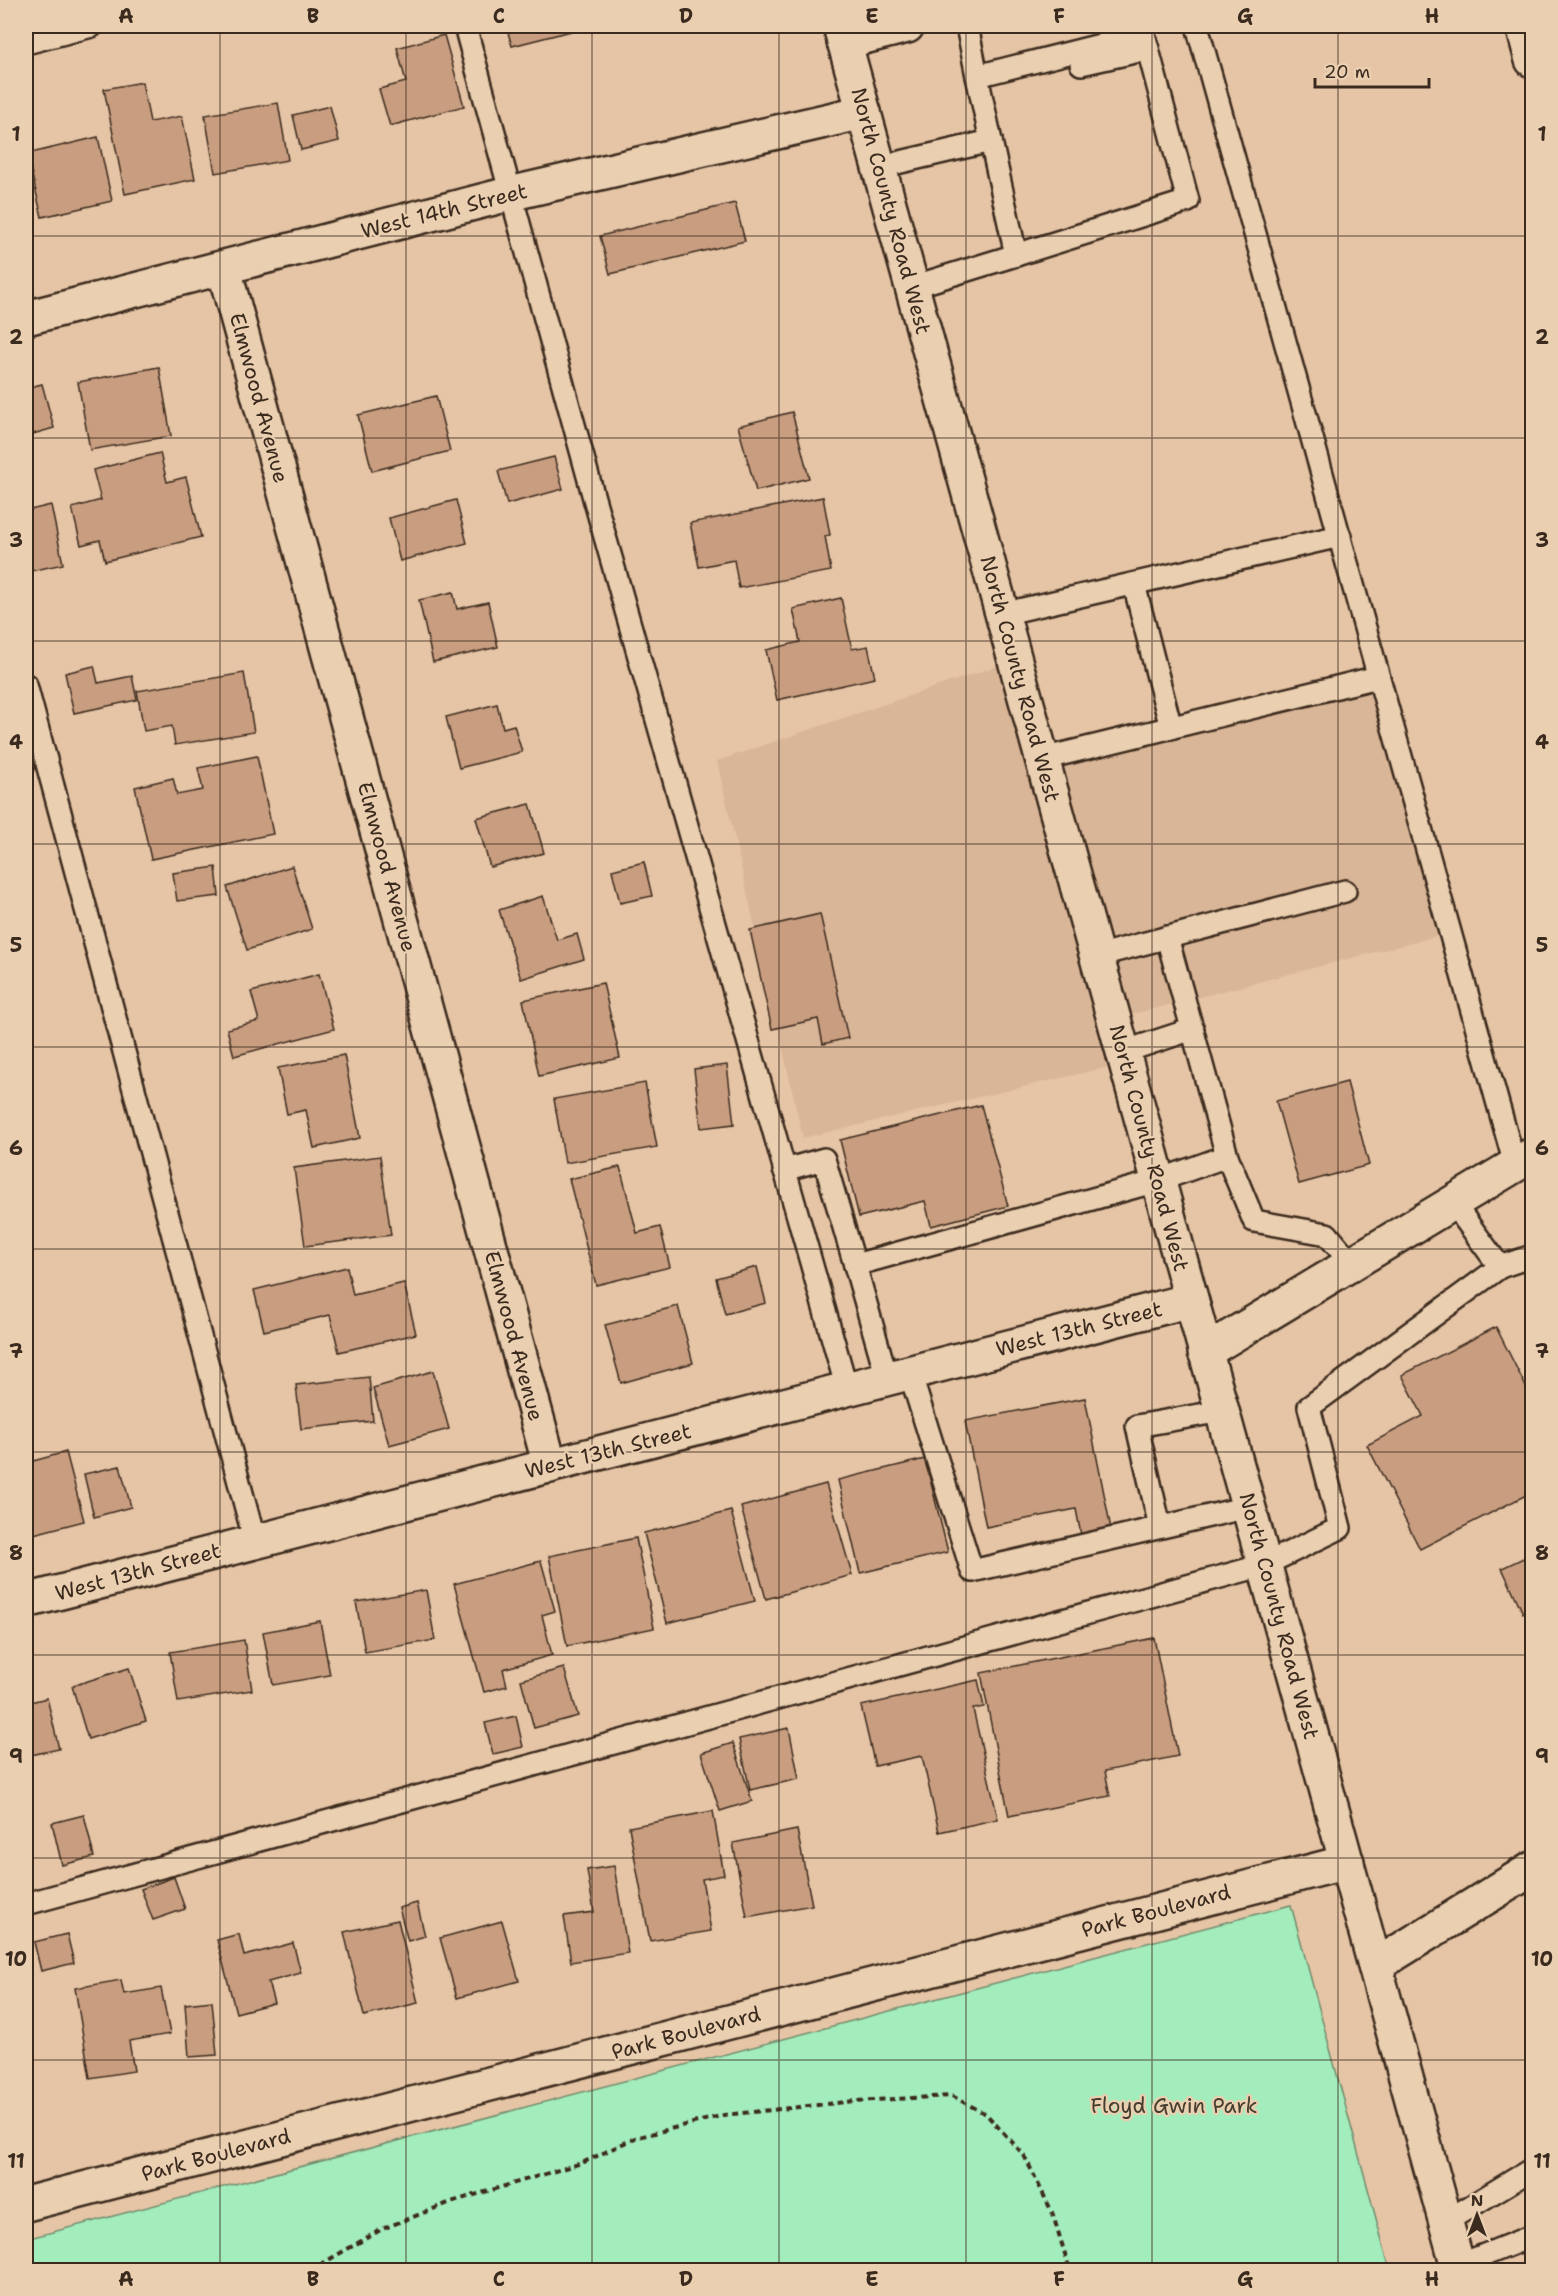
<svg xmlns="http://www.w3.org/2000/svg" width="1558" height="2296" viewBox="0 0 1558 2296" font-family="'Shantell Sans',sans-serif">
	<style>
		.built { fill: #dab698 }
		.green { fill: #a3ecbb; stroke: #6f8b6c; stroke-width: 1.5 }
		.building { fill: #c99e80; stroke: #3b2a1e; stroke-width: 1.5 }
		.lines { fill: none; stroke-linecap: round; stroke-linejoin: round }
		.lane-casing { stroke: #3b2a1e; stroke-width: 26 }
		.street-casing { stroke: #3b2a1e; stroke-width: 38 }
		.secondary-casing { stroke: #3b2a1e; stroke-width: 38 }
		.path { stroke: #3b2a1e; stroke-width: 4; stroke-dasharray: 6 4.5; stroke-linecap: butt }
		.lane { stroke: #eacfb1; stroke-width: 21 }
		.street { stroke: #eacfb1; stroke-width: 33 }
		.secondary { stroke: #eacfb1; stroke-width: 33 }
		.grid { fill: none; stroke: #3b2a1e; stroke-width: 1.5; stroke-opacity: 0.55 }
		.labels { text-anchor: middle; stroke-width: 4.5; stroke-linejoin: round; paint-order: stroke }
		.street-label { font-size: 21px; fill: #3b2a1e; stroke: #eacfb1 }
		.park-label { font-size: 21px; fill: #453d2e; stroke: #eacfb1 }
		.neatline { fill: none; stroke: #3b2a1e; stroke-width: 2 }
		.grid-label { font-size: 20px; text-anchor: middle; font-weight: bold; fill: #3b2a1e }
	</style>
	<rect width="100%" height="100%" fill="#e6c5a6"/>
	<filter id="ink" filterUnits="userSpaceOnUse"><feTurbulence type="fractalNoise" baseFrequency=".0167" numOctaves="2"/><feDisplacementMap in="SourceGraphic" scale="12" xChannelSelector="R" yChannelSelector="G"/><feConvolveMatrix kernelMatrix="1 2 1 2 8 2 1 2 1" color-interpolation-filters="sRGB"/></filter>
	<g filter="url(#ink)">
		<path class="built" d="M1015,660L1045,770L1375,681L1446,934L1114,1019L1126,1063L803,1138L717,761Z"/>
		<path class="green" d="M1291,1905L1390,2270H26V2239Z"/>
		<g class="building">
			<path d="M506,26H591L512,46Z"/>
			<path d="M444,35L464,106L390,126L379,89L406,82L397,48Z"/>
			<path d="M142,82L150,122L182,116L195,179L125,194L104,89Z"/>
			<path d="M278,103L288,160L215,173L205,115Z"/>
			<path d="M330,106L339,141L301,150L293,115Z"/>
			<path d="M98,137L112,201L42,217L27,154Z"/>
			<path d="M735,203L745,241L610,274L600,236Z"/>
			<path d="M159,367L171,436L90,450L78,382Z"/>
			<path d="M42,384L54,428L26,436V388Z"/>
			<path d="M436,396L450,451L372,471L358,415Z"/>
			<path d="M792,412L809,478L756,491L738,426Z"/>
			<path d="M160,453L167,482L186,477L201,537L105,561L100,540L81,545L72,508L101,500L93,470Z"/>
			<path d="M554,457L563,489L507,504L498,471Z"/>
			<path d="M823,497L830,535L825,536L831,571L739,588L734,560L699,567L690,523Z"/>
			<path d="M456,500L467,543L400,561L389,518Z"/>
			<path d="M51,505L63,564L26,572V511Z"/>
			<path d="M453,592L457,609L488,602L498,647L433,662L419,600Z"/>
			<path d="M841,598L852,649L868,646L875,678L777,700L766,650L800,642L793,609Z"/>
			<path d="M94,666L98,683L132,676L137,700L74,713L65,673Z"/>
			<path d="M244,673L254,732L175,745L172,726L144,731L137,691Z"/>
			<path d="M497,704L503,728L514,725L522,752L459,768L446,717Z"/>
			<path d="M257,756L273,834L151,859L135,787L173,778L177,795L203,790L198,768Z"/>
			<path d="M530,804L544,853L490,867L476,818Z"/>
			<path d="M644,862L652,896L620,903L612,870Z"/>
			<path d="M292,866L312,929L247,950L227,887Z"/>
			<path d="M216,867L219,896L177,901L173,873Z"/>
			<path d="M543,896L557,940L577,934L584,959L521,979L499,910Z"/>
			<path d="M820,914L848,1038L823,1044L818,1019L772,1029L750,930Z"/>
			<path d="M319,974L334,1029L234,1056L227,1029L259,1021L251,992Z"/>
			<path d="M603,983L620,1058L539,1076L523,1000Z"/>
			<path d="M344,1055L360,1138L314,1148L306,1110L287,1114L278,1068Z"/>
			<path d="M727,1065L734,1124L701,1128L694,1069Z"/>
			<path d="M1347,1082L1369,1165L1299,1184L1276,1101Z"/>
			<path d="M645,1083L657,1147L565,1163L554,1099Z"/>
			<path d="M981,1105L1008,1206L931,1226L925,1201L859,1217L840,1140Z"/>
			<path d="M380,1156L391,1235L305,1246L294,1168Z"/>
			<path d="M620,1167L637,1233L660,1227L670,1267L596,1285L569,1179Z"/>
			<path d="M347,1267L353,1295L404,1283L416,1334L339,1352L330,1315L264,1331L254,1290Z"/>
			<path d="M757,1267L766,1303L725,1314L716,1278Z"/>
			<path d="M678,1306L693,1363L621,1383L605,1325Z"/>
			<path d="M1496,1327L1532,1399V1443L1530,1444L1532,1449V1492L1420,1549L1367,1445L1423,1416L1402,1375Z"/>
			<path d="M433,1371L449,1429L389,1445L373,1388Z"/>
			<path d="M369,1377L373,1421L301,1429L296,1385Z"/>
			<path d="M26,1393L32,1439L26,1440Z"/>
			<path d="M1085,1398L1111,1529L1081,1535L1076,1509L986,1527L965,1421Z"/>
			<path d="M66,1452L84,1521L26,1536V1463Z"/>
			<path d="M925,1459L948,1552L860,1573L838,1480Z"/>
			<path d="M120,1466L131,1507L94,1517L84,1474Z"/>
			<path d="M826,1484L852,1575L766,1599L741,1507Z"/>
			<path d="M731,1511L755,1601L667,1623L644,1533Z"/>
			<path d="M636,1538L654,1628L567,1646L549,1556Z"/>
			<path d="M1532,1554V1609L1523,1613L1502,1568Z"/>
			<path d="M541,1561L555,1611L542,1615L552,1655L503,1669L507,1686L484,1692L454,1584Z"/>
			<path d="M426,1590L435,1640L365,1652L356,1602Z"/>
			<path d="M320,1621L330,1675L273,1685L263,1632Z"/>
			<path d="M1154,1638L1178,1756L1105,1771L1110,1796L1009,1816L981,1673Z"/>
			<path d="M244,1640L252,1690L178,1702L170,1652Z"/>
			<path d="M129,1668L146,1721L88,1739L72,1686Z"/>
			<path d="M564,1668L578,1716L534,1728L521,1680Z"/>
			<path d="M978,1680L984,1707L973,1709L998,1819L939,1832L922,1756L875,1766L861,1706Z"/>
			<path d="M47,1698L59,1749L26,1756V1703Z"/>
			<path d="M516,1716L523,1747L493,1754L485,1723Z"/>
			<path d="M789,1728L799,1779L750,1790L739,1739Z"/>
			<path d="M733,1743L752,1801L720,1811L701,1753Z"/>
			<path d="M713,1811L724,1875L702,1879L711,1931L650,1941L629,1827Z"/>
			<path d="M84,1815L94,1857L62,1865L52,1823Z"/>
			<path d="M797,1830L812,1905L747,1917L733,1843Z"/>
			<path d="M614,1866L628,1953L571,1962L564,1916L594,1912L587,1870Z"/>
			<path d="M174,1877L185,1909L153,1920L141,1889Z"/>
			<path d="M417,1903L425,1936L408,1941L399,1908Z"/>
			<path d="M398,1920L418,2003L364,2016L344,1932Z"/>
			<path d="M502,1921L519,1981L457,1998L440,1938Z"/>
			<path d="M67,1934L74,1963L41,1971L34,1942Z"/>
			<path d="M239,1934L244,1956L293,1943L301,1973L268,1982L274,2003L236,2013L217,1940Z"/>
			<path d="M121,1980L124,1994L161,1988L170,2034L129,2041L134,2071L90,2078L75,1988Z"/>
			<path d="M212,2001L217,2055L189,2057L185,2004Z"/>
		</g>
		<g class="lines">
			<defs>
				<g id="lane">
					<path d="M465,26L594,498L847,1389"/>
					<path d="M967,26L977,76L1144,34L1142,26"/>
					<path d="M1197,26L1515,1165"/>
					<path d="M26,43L92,26"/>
					<path d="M1081,64L1148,49"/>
					<path d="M977,76L991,141"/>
					<path d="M879,167L991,141L1016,255L912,287"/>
					<path d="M1016,255L1188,201L1144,34"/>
					<path d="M1134,584L1171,728"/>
					<path d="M1002,614L1340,536"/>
					<path d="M26,685L255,1542"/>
					<path d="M1042,759L1378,677"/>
					<path d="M1167,937L1227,1156L1254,1221L1327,1234L1352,1264"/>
					<path d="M1096,956L1345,891"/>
					<path d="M1123,1052L1193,1029"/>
					<path d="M784,1170L824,1159L855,1265"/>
					<path d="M1500,1267L1532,1256"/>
					<path d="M910,1373L972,1571L1248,1507"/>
					<path d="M887,1378L855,1265L1157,1181L1227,1156"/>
					<path d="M1160,1527L1137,1426L1222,1411"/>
					<path d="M26,1904L1264,1565L1340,1528L1309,1407L1500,1267L1453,1203"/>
					<path d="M1445,2222L1532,2169"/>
					<path d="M1457,2266L1532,2236"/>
				</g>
				<g id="street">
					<path d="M1523,26L1532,60"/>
					<path d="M224,269L550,1466"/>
					<path d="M26,318L509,194L864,112"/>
					<path d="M1205,1352L1532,1155"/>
					<path d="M26,1601L1191,1300"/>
					<path d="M1375,1966L1532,1869"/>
					<path d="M26,2204L1347,1862"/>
				</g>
				<g id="secondary">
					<path d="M840,26L1459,2270"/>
					<path d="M844,42L907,26"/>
				</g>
			</defs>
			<use href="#lane" class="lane-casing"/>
			<use href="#street" class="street-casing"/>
			<use href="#secondary" class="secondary-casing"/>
			<path class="path" d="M311,2270L382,2229L451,2202L582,2163L635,2138L724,2115L855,2101L952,2096L986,2114L1024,2155L1052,2212L1070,2270"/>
			<use href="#lane" class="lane"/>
			<use href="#street" class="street"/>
			<use href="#secondary" class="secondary"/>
		</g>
	</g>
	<path class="grid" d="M220,26V2270M406,26V2270M592,26V2270M779,26V2270M966,26V2270M1152,26V2270M1338,26V2270M26,236H1532M26,438H1532M26,641H1532M26,844H1532M26,1047H1532M26,1249H1532M26,1452H1532M26,1655H1532M26,1858H1532M26,2060H1532"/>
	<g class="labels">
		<g class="street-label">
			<text transform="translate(444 211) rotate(-14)" y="7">West 14th Street</text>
			<text transform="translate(891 211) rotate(75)" y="7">North County Road West</text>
			<text transform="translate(259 398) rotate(75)" y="7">Elmwood Avenue</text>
			<text transform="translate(1020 679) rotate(75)" y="7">North County Road West</text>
			<text transform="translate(387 867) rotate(75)" y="7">Elmwood Avenue</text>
			<text transform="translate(1149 1148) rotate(75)" y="7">North County Road West</text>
			<text transform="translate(1079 1329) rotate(-14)" y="7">West 13th Street</text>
			<text transform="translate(514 1336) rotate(75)" y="7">Elmwood Avenue</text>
			<text transform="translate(608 1451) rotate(-14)" y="7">West 13th Street</text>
			<text transform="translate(138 1572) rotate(-15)" y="7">West 13th Street</text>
			<text transform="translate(1279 1616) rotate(75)" y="7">North County Road West</text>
			<text transform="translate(1156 1911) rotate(-15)" y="7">Park Boulevard</text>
			<text transform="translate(686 2033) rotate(-15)" y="7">Park Boulevard</text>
			<text transform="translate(216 2155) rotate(-15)" y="7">Park Boulevard</text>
		</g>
		<g class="park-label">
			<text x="1174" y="2113">Floyd Gwin Park</text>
		</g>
	</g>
	<rect width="1558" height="2296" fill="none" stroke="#eacfb1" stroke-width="66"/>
	<g transform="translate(1477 2215)" stroke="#eacfb1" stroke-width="4.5" paint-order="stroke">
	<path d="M0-4.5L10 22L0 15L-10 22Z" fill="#3b2a1e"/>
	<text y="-9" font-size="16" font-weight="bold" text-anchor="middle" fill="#3b2a1e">N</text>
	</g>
	<path d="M1315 78v9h114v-9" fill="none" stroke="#3b2a1e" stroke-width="3"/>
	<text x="1324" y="78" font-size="18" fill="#3b2a1e" stroke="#eacfb1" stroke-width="4.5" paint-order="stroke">20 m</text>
	<rect x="33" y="33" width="1492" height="2230" class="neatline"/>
	<g class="grid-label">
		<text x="126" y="23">A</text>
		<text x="313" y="23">B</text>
		<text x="499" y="23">C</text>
		<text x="686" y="23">D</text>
		<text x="872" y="23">E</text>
		<text x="1059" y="23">F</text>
		<text x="1245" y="23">G</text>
		<text x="1432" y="23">H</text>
		<text x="16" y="141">1</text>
		<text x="1542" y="141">1</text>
		<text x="16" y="344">2</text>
		<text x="1542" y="344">2</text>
		<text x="16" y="547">3</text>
		<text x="1542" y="547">3</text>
		<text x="16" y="749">4</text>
		<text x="1542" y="749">4</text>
		<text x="16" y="952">5</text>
		<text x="1542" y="952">5</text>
		<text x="16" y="1155">6</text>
		<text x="1542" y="1155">6</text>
		<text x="16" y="1358">7</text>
		<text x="1542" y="1358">7</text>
		<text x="16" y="1560">8</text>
		<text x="1542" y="1560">8</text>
		<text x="16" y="1763">9</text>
		<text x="1542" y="1763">9</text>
		<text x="16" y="1966">10</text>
		<text x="1542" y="1966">10</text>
		<text x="16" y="2168">11</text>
		<text x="1542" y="2168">11</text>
		<text x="126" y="2286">A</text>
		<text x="313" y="2286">B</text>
		<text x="499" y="2286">C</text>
		<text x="686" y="2286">D</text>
		<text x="872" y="2286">E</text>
		<text x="1059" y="2286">F</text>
		<text x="1245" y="2286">G</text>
		<text x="1432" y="2286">H</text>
	</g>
</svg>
